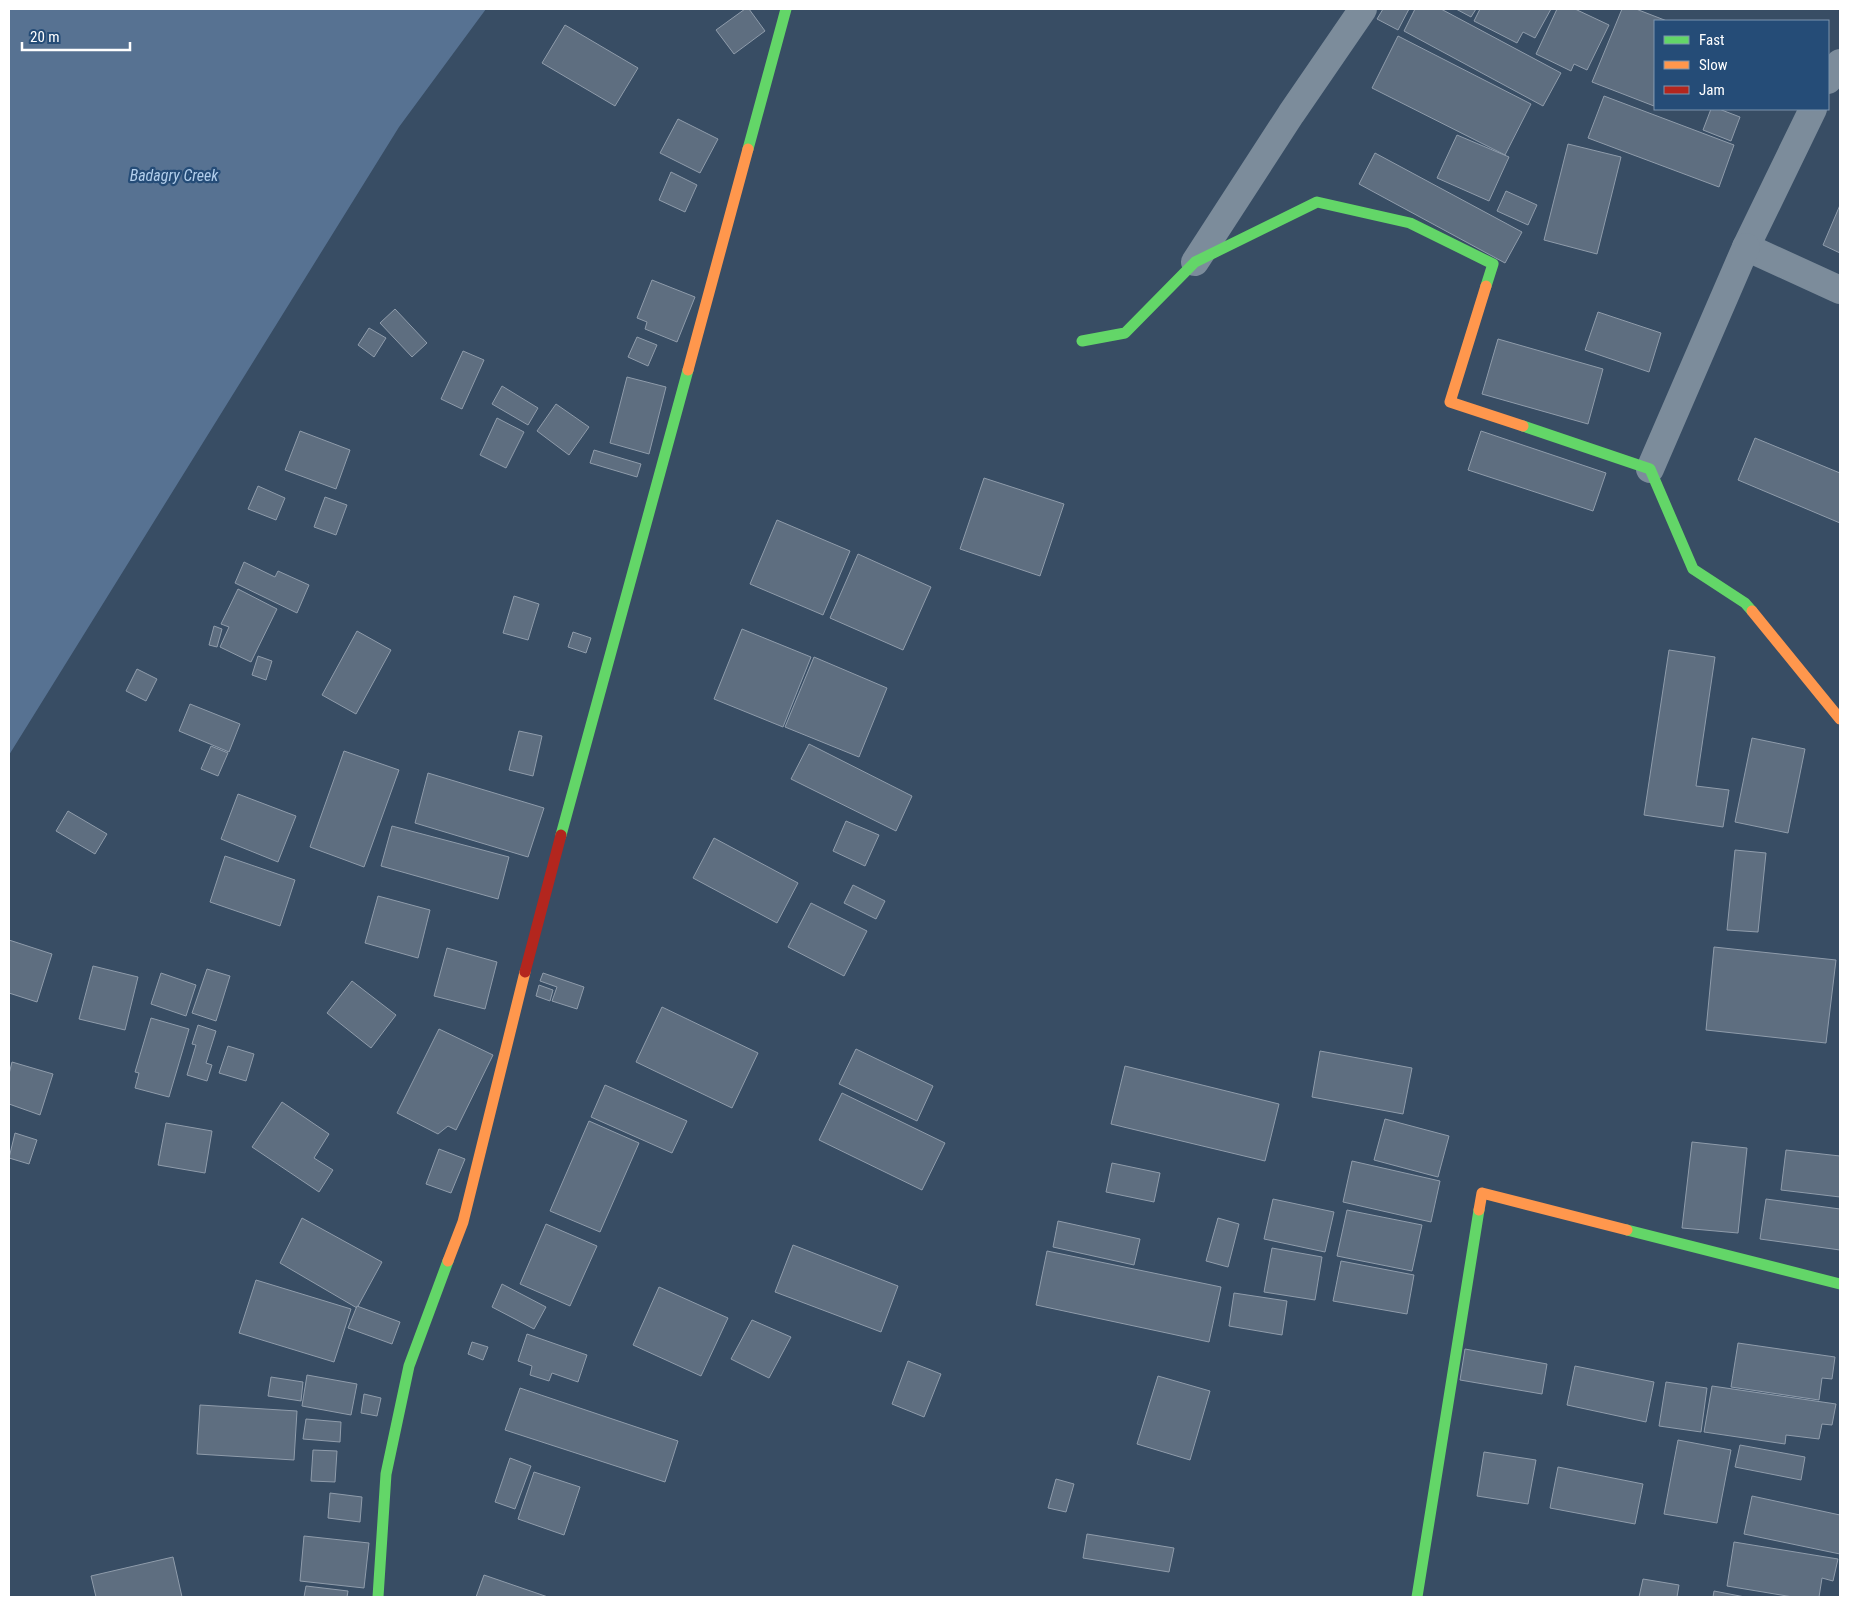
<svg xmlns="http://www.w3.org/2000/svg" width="1849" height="1606" viewBox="0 0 1849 1606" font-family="'Roboto Condensed',sans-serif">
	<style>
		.water { fill: #577292 }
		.building { fill: #5e6e80; stroke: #8f9cab }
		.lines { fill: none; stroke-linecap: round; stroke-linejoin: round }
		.street { stroke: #7c8c9b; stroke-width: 28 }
		.fast { stroke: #63d668; stroke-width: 11 }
		.slow { stroke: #ff974d; stroke-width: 11 }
		.jam { stroke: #b3261e; stroke-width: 11 }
		.labels { text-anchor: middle; stroke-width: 4.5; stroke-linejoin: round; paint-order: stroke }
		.water-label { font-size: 16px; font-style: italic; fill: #b2ceeb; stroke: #254c77 }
	</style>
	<rect width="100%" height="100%" fill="#384d64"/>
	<path class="water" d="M9,9H486L399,127L9,755Z"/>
	<g class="building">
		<path d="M745,9H749L765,31L734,54L716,30Z"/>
		<path d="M1383,9H1409L1398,30L1377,19Z"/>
		<path d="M1415,9H1441L1561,73L1543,106L1404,31Z"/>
		<path d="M1456,9H1476L1471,17Z"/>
		<path d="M1480,9H1551L1535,38L1523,32L1517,43L1474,21Z"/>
		<path d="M1557,9H1575L1609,25L1587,70L1574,64L1571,71L1536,54Z"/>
		<path d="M1622,9H1636L1667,21H1655L1654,106L1592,82Z"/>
		<path d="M565,25L638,68L615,106L542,63Z"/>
		<path d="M1398,36L1531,104L1505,155L1372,88Z"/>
		<path d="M1604,96L1734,145L1719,187L1588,138Z"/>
		<path d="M1711,109H1719L1740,117L1731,141L1703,130Z"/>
		<path d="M678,119L718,139L700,173L660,153Z"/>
		<path d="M1457,135L1509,157L1489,201L1437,178Z"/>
		<path d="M1568,144L1621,157L1597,254L1544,240Z"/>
		<path d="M1375,153L1522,232L1505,263L1359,184Z"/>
		<path d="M671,172L697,185L685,212L659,200Z"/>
		<path d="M1506,191L1537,205L1528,225L1497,211Z"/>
		<path d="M1840,205V253L1823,245Z"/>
		<path d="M652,280L695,297L677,342L645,329L647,322L637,318Z"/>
		<path d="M395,309L427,343L412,357L380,323Z"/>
		<path d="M1598,312L1661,333L1649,372L1585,350Z"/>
		<path d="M369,328L386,338L374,357L358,345Z"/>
		<path d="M637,337L657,345L648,366L628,357Z"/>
		<path d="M1498,339L1603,369L1588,424L1482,394Z"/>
		<path d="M463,351L484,360L462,409L441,399Z"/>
		<path d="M627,377L666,387L649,454L610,443Z"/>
		<path d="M502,386L538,408L528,425L492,404Z"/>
		<path d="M556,404L589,427L569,455L537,431Z"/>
		<path d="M497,418L524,432L506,468L480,455Z"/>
		<path d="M300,431L350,450L336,489L285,470Z"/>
		<path d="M1481,431L1606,473L1593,511L1468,470Z"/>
		<path d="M1755,438L1840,473V523L1738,480Z"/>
		<path d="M594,450L641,464L637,477L590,463Z"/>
		<path d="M984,478L1064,504L1040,576L960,549Z"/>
		<path d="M258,486L285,498L276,520L248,509Z"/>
		<path d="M325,497L347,505L336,535L314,527Z"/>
		<path d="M777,520L850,551L823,615L750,584Z"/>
		<path d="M858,554L931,587L903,650L830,618Z"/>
		<path d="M244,562L275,577L278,571L309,585L297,613L235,583Z"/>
		<path d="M238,589L277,609L251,662L220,647L229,627L221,624Z"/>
		<path d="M514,596L539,604L528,640L503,633Z"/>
		<path d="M214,626L222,629L217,647L209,645Z"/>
		<path d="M742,629L811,657L783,727L714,699Z"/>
		<path d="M357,631L391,650L356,714L322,695Z"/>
		<path d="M573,632L591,638L586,653L568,647Z"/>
		<path d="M1669,650L1715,657L1696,786L1729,790L1723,827L1644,815Z"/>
		<path d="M258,656L272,661L266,680L252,675Z"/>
		<path d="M814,657L887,688L859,757L785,727Z"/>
		<path d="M137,669L157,679L146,701L126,691Z"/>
		<path d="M190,704L240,724L229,752L179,731Z"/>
		<path d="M519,731L542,736L533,776L509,770Z"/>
		<path d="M1752,738L1805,749L1788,833L1735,822Z"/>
		<path d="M809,744L912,796L896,831L791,779Z"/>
		<path d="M211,746L228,753L218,776L201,769Z"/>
		<path d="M344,751L399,770L364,867L310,847Z"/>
		<path d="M428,773L544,808L528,857L415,823Z"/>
		<path d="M238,794L296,816L278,862L221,839Z"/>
		<path d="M68,811L107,834L95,854L56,831Z"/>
		<path d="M846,821L879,835L865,866L833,851Z"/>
		<path d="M392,826L509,857L498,899L381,866Z"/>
		<path d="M714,838L798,883L777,923L693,878Z"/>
		<path d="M1735,850L1766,853L1758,932L1727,930Z"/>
		<path d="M225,856L295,880L280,926L210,902Z"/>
		<path d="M853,885L885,901L876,919L844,903Z"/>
		<path d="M378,896L430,910L418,958L365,943Z"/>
		<path d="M811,903L867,931L844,976L788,947Z"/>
		<path d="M9,940L52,954L37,1002L9,993Z"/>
		<path d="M1714,947L1836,960L1826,1043L1706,1030Z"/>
		<path d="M447,948L497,962L485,1009L434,996Z"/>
		<path d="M93,966L138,977L125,1030L79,1019Z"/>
		<path d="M207,969L230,976L216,1021L192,1013Z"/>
		<path d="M161,973L196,985L186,1016L151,1004Z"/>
		<path d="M543,973L584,987L577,1009L552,1001L557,987L540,981Z"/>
		<path d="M352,981L396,1015L371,1048L327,1013Z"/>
		<path d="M539,985L553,990L550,1001L536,996Z"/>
		<path d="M662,1007L758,1053L732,1108L636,1062Z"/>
		<path d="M151,1018L189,1029L169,1097L135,1088L139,1073L135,1072Z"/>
		<path d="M198,1025L216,1031L206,1063L212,1065L207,1081L187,1075L196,1045L192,1044Z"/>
		<path d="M439,1029L493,1055L456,1130L448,1126L438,1134L397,1113Z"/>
		<path d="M228,1046L254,1054L246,1081L219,1073Z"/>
		<path d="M856,1049L933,1086L917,1121L839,1084Z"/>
		<path d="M1320,1051L1412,1068L1403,1114L1312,1097Z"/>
		<path d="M12,1062L53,1074L40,1115L9,1104V1074Z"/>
		<path d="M1125,1066L1279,1104L1265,1161L1111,1124Z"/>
		<path d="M605,1085L687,1121L672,1153L591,1117Z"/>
		<path d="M842,1093L945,1143L922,1190L819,1140Z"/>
		<path d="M282,1102L329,1134L314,1158L333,1170L319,1192L252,1147Z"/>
		<path d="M1385,1119L1449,1136L1438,1177L1374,1160Z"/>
		<path d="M589,1121L639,1143L600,1232L550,1211Z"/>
		<path d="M166,1123L212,1131L205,1173L158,1165Z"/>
		<path d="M15,1133L37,1140L29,1164L9,1158Z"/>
		<path d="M1692,1142L1747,1148L1738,1233L1682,1228Z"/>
		<path d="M439,1149L465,1159L451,1193L426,1184Z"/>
		<path d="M1786,1150L1840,1156V1197L1781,1190Z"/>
		<path d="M1352,1161L1440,1181L1431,1222L1343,1202Z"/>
		<path d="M1112,1163L1160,1173L1154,1202L1106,1192Z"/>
		<path d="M1273,1199L1334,1212L1325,1252L1264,1239Z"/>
		<path d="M1766,1199L1840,1209V1250L1760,1239Z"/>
		<path d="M1347,1210L1422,1225L1412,1271L1337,1256Z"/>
		<path d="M302,1218L382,1262L357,1308L280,1263Z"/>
		<path d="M1218,1218L1239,1224L1228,1267L1206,1261Z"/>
		<path d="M1058,1221L1140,1239L1134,1265L1053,1247Z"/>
		<path d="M546,1224L597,1246L570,1306L520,1284Z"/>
		<path d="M793,1245L898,1286L881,1332L775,1292Z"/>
		<path d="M1272,1248L1322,1257L1315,1300L1264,1292Z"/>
		<path d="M1047,1251L1221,1287L1209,1342L1036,1305Z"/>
		<path d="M1341,1261L1414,1275L1407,1314L1333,1301Z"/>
		<path d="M256,1280L351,1309L334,1362L239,1333Z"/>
		<path d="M502,1284L546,1307L534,1329L492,1307Z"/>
		<path d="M659,1287L728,1318L701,1376L633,1345Z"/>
		<path d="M1234,1293L1287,1301L1282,1335L1229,1326Z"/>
		<path d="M357,1306L400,1322L392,1344L348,1328Z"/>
		<path d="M752,1320L791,1337L769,1378L731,1359Z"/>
		<path d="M527,1334L587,1355L578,1382L552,1373L549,1381L530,1375L532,1366L518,1361Z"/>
		<path d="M472,1342L488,1347L483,1360L468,1354Z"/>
		<path d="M1738,1343L1835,1357L1832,1379L1822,1378L1819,1400L1731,1387Z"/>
		<path d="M1465,1349L1547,1364L1542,1394L1460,1380Z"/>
		<path d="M908,1361L941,1374L924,1417L892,1404Z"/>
		<path d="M1575,1366L1654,1382L1646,1422L1567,1405Z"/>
		<path d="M307,1375L357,1384L351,1415L302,1406Z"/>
		<path d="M1158,1376L1210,1391L1190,1460L1137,1444Z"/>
		<path d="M271,1377L303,1382L301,1401L268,1396Z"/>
		<path d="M1666,1382L1707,1388L1701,1432L1659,1426Z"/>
		<path d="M1712,1386L1836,1404L1832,1425L1822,1424L1819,1439L1786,1435L1785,1444L1704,1432Z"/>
		<path d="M520,1388L678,1441L665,1482L505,1430Z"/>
		<path d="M364,1394L381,1398L377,1416L361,1413Z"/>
		<path d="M200,1405L297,1411L294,1460L197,1454Z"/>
		<path d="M306,1419L341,1422L340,1442L303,1439Z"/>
		<path d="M1678,1440L1731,1450L1717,1523L1664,1514Z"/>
		<path d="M1740,1445L1805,1457L1801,1480L1735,1467Z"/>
		<path d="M313,1450L337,1451L335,1482L311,1481Z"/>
		<path d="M1484,1452L1536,1460L1528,1504L1477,1496Z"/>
		<path d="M510,1458L531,1466L515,1509L495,1502Z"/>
		<path d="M1558,1467L1643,1484L1635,1524L1550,1508Z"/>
		<path d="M534,1472L580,1487L564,1535L518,1519Z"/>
		<path d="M1056,1479L1074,1484L1066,1512L1048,1508Z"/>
		<path d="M330,1493L362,1497L360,1522L328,1518Z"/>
		<path d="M1752,1496L1840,1515V1554L1744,1534Z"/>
		<path d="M1087,1534L1174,1548L1169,1572L1083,1558Z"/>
		<path d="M304,1536L369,1543L364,1588L300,1581Z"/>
		<path d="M1734,1542L1838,1559L1833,1581L1822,1578L1819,1597H1793L1727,1586Z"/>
		<path d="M173,1557L182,1597H96L91,1576Z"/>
		<path d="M484,1575L548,1597H476Z"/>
		<path d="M1643,1579L1679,1585L1677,1597H1639Z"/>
		<path d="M306,1586L348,1591L347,1597H304Z"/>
		<path d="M1714,1591L1745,1597H1713Z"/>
	</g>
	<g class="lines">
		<g class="street">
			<path d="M1828,80L1840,63"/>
			<path d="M1813,109L1746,247L1840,290"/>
			<path d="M1195,262L1291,114L1363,9"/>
			<path d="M1650,469L1746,247"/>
		</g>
		<g class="fast">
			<path d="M748,149L786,9"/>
			<path d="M1082,341L1125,333L1195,262L1317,202L1410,223L1493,264L1486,286"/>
			<path d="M1523,426L1650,469L1693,569L1745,603L1752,611"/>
			<path d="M561,835L688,370"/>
			<path d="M1627,1230L1840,1284"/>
			<path d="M378,1597L386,1474L409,1366L448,1261"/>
			<path d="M1417,1597L1479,1210"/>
		</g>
		<g class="slow">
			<path d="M1486,286L1450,402L1523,426"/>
			<path d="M688,370L748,149"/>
			<path d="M1752,611L1840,719"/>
			<path d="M1479,1210L1482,1193L1627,1230"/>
			<path d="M448,1261L463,1222L525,972"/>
		</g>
		<path class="jam" d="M525,972L561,835"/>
	</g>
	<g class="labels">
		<g class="water-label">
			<text x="174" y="181">Badagry Creek</text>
		</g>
	</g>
	<rect width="1849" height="1606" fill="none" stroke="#ffffff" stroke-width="20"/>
	<rect x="1654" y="20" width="175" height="90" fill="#254c77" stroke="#7c94ad"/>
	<rect x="1664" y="36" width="25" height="8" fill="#63d668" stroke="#7c94ad"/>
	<text x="1699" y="45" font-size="15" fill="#ffffff">Fast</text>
	<rect x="1664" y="61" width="25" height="8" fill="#ff974d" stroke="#7c94ad"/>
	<text x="1699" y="70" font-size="15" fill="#ffffff">Slow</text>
	<rect x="1664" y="86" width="25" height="8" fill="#b3261e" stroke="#7c94ad"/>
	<text x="1699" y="95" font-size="15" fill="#ffffff">Jam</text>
	<path d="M22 42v8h108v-8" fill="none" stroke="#ffffff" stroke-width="2.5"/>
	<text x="30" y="42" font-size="15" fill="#ffffff" stroke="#254c77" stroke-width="4" paint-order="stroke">20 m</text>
</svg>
